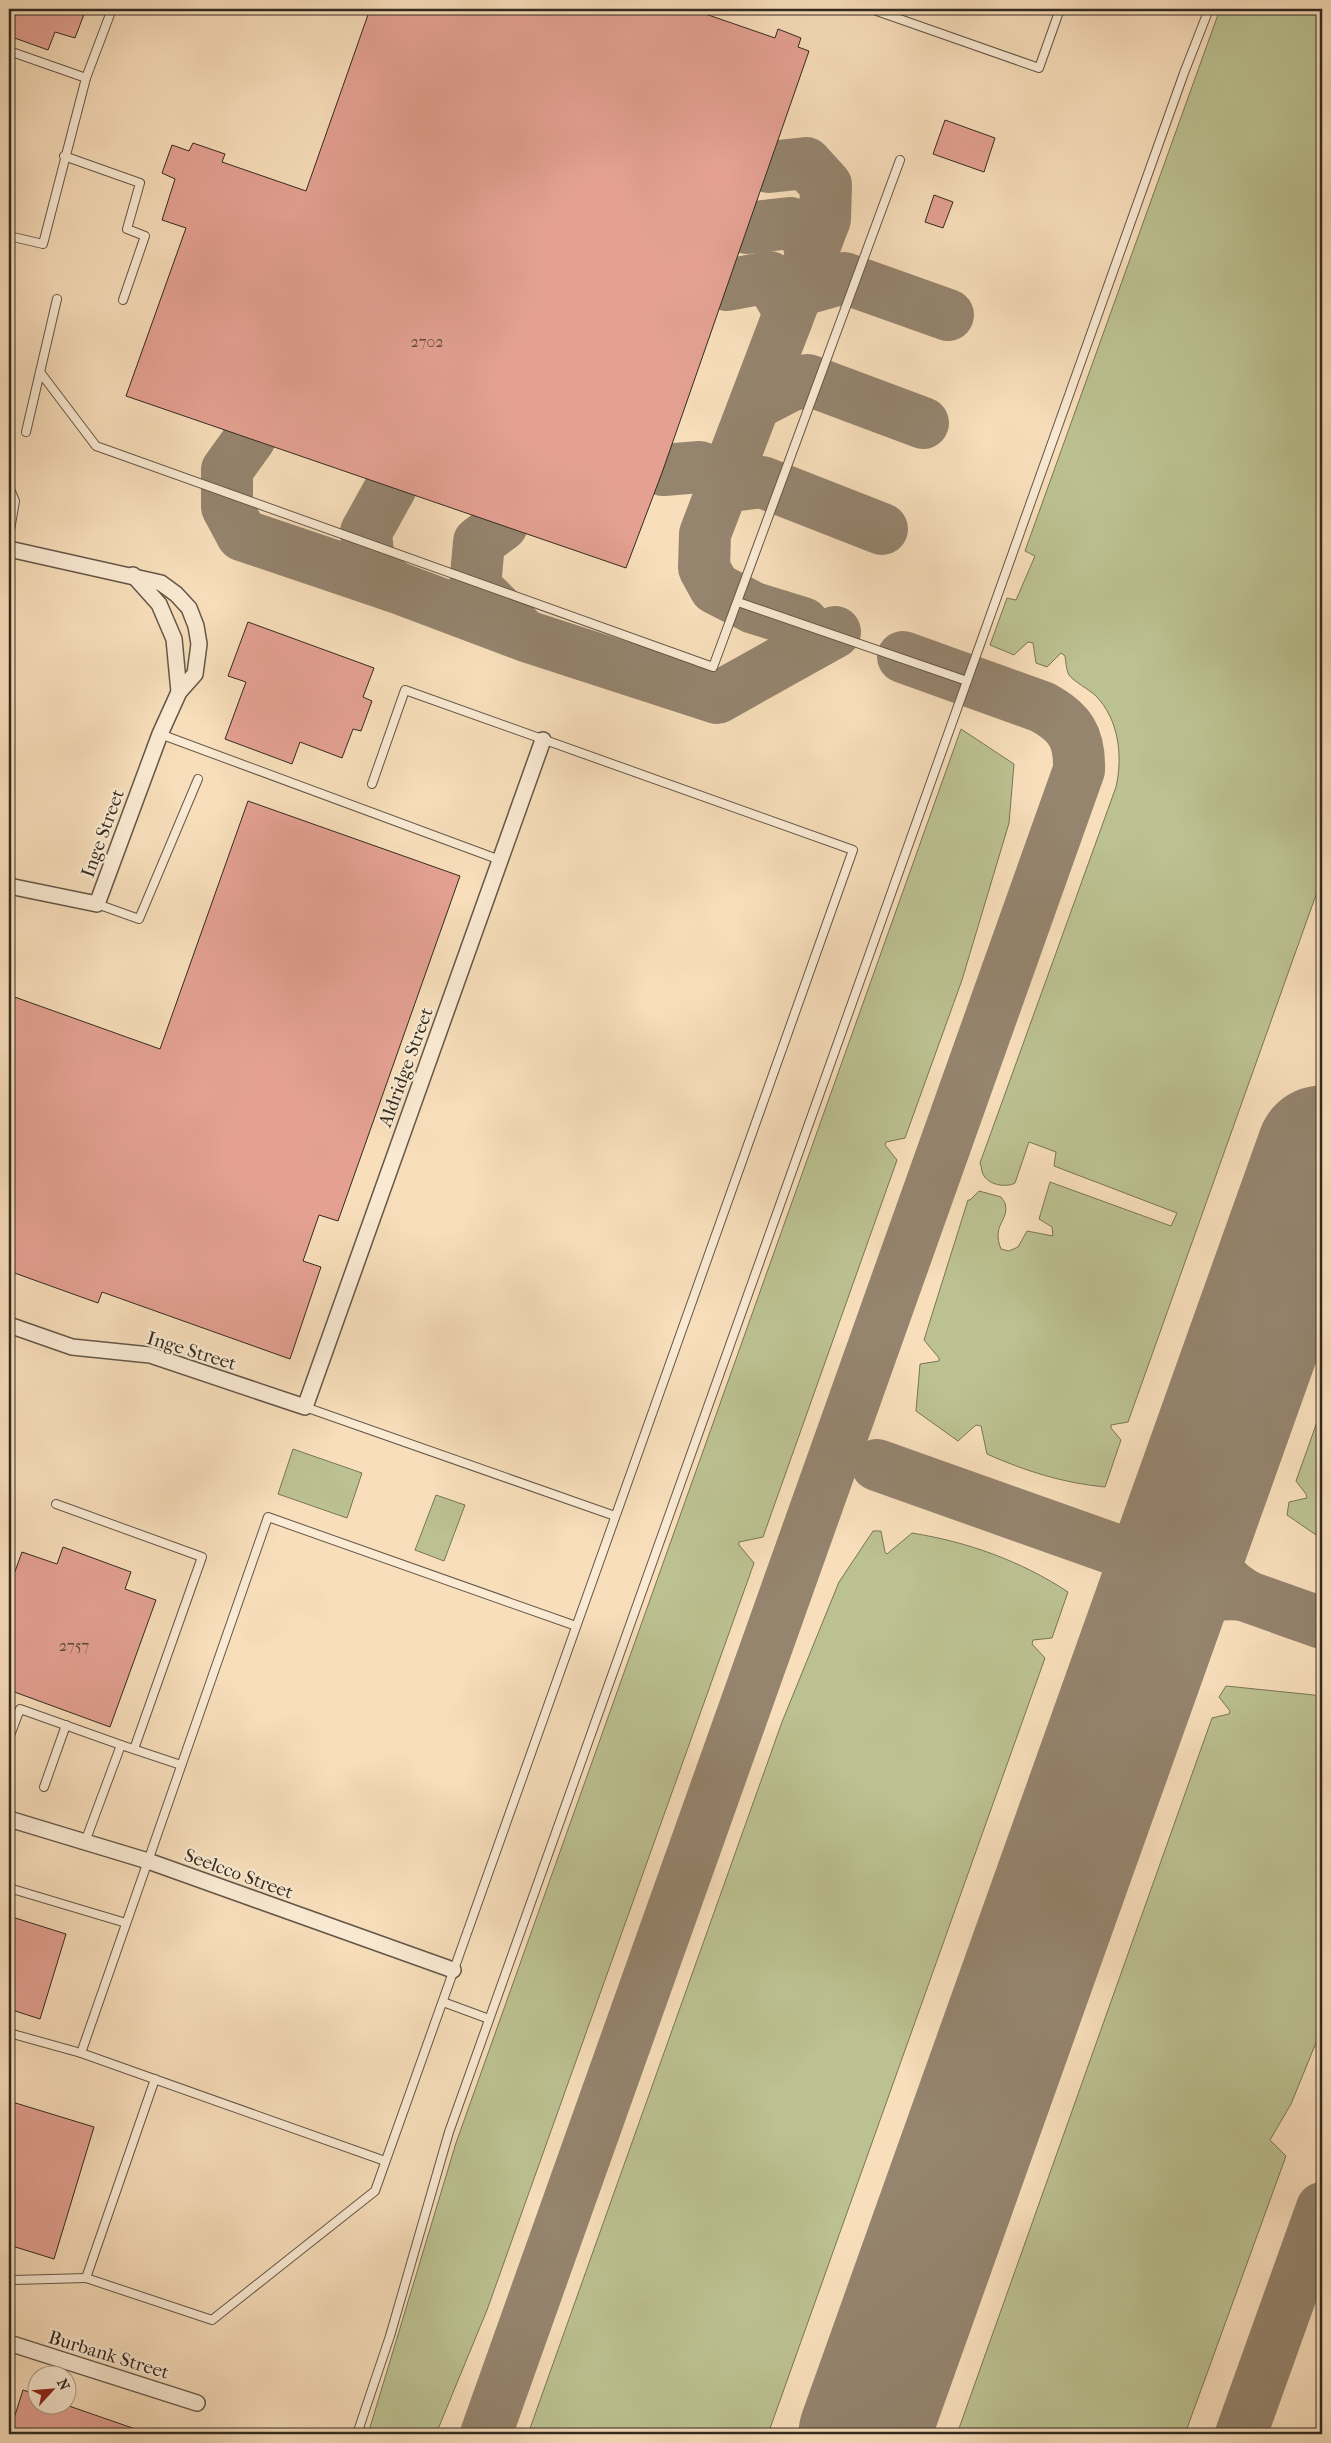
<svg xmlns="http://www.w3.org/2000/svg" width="1331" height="2443" viewBox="0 0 1331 2443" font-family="'IM FELL French Canon',serif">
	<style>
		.green { fill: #bcc191; stroke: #777658 }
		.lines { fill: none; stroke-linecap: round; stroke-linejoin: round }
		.taxiway { stroke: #95846e; stroke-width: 52 }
		.runway { stroke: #95846e; stroke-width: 131 }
		.building { fill: #e4a192; stroke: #322a20 }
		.service-casing { stroke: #645747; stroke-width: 10 }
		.minor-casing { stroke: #645747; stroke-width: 18 }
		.service { stroke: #faead3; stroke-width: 8 }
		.minor { stroke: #faead3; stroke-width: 15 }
		.labels { text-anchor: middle; stroke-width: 4.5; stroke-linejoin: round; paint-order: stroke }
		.number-label { font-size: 16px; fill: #5e483c }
		.street-label { font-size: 19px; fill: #322a20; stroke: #faead3 }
	</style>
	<rect width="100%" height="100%" fill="#f8debb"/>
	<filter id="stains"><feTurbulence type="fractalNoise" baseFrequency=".004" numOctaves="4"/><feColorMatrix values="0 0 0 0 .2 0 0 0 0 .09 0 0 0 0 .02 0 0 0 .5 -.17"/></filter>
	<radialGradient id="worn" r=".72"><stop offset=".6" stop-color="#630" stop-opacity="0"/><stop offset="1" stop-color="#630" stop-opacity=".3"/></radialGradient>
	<g class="green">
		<path d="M1220,9H1322V878L1128,1422L1111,1425V1428L1121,1440L1105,1487C1063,1483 1025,1471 987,1454L981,1426L976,1425L958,1441L916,1411L920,1364L939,1361V1358L924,1340L968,1200H970L979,1191L1001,1197L1005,1203C1010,1221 991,1224 1001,1249L1009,1251L1018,1247L1027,1231L1053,1236L1052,1227L1039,1219L1050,1182L1171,1226L1177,1213L1054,1166L1056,1152L1029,1142L1015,1183C1006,1188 988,1185 983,1174C981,1171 982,1167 980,1163L1116,787C1123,756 1119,720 1096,696C1090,690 1073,681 1069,675C1066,670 1066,661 1065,656L1061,653L1047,667L1036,663L1033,643L1028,642L1014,655L990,645L1007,598L1016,600L1035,556L1025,551Z"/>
		<path d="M961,729L1014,764L1009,823L962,980L905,1138L886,1142L885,1145L897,1160L763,1537L739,1542V1545L754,1563L487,2310L436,2434H368L456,2143Z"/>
		<path d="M1322,1408V1539L1287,1515L1289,1502L1307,1498L1306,1494L1296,1481Z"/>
		<path d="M293,1449L362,1473L347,1518L278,1494Z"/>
		<path d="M436,1495L465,1505L444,1561L415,1550Z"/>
		<path d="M873,1531H881L885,1552L887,1554L912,1533C968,1542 1021,1561 1068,1592L1052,1638L1033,1640L1032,1644L1045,1658L768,2434H528L782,1722L839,1582Z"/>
		<path d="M1226,1686L1314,1695L1322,1700V2028L1291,2104L1270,2140L1286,2156L1185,2434H957L1212,1718L1229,1714L1230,1711L1219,1697Z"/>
	</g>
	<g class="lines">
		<g class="taxiway">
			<path d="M769,167L806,163L826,185L825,219L705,534L704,568L715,588L754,608L803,623"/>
			<path d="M747,228L790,223L802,231L813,250"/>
			<path d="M727,285L769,277L787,308V319"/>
			<path d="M798,291L844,278L948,315"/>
			<path d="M755,404L790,386L808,380L923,423"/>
			<path d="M250,438L227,470V507L242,535L393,586L526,636L717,698L835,632"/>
			<path d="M663,470L700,467L720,477L723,487L762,482L882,529"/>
			<path d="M391,487L366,532L369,565L393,586"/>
			<path d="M502,525L479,542L475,587L519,630"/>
			<path d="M877,1465L1322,1623"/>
			<path d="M1197,1503C1189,1538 1215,1578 1245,1595"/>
			<path d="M1151,1632C1172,1602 1210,1591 1245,1595"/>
			<path d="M486,2434L1079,770C1080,737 1070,722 1042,707L903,657"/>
			<path d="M1241,2434L1322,2208"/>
		</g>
		<path class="runway" d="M864,2434L1322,1151"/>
	</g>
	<g class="building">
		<path d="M9,9H86L75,38L55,32L48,50L9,36Z"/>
		<path d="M370,9H691L775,38L778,29L801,38L798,47L809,51L663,470L626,568L126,396L186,228L162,220L175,179L162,173L172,145L189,151L193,143L225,154L222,162L306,191Z"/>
		<path d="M945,120L995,138L984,172L933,154Z"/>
		<path d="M934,195L953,202L943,228L925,222Z"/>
		<path d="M248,622L374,668L363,697L372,701L361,731L353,729L342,758L300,742L292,764L225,739L246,682L228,676Z"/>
		<path d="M248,801L460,876L338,1221L319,1215L303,1261L321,1267L290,1359L102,1292L98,1303L9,1271V995L160,1049Z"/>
		<path d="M63,1547L131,1572L125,1589L156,1600L110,1727L9,1690V1588L22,1552L57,1564Z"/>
		<path d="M9,1916L66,1934L40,2019L9,2009Z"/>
		<path d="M9,2101L94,2127L54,2259L9,2245Z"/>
		<path d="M23,2390L38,2395V2406H69L144,2432V2434H9Z"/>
	</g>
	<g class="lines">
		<defs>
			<g id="service">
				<path d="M871,9L1039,68L1060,9"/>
				<path d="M9,51L86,78"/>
				<path d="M64,156L140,183L127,229L145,236L123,300"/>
				<path d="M9,236L43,244L86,78L112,9"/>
				<path d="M40,372L96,446L713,667L900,160"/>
				<path d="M26,432L57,299"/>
				<path d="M9,487L15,501L9,536"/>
				<path d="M738,602L967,681"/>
				<path d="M160,734L500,860"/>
				<path d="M97,904L139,919L198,779"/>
				<path d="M305,1407L615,1516"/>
				<path d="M56,1504L202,1557L134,1749"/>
				<path d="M9,1738L20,1709L121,1745"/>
				<path d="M44,1787L66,1725"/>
				<path d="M85,1842L121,1745L181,1765"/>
				<path d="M9,1888L126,1923"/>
				<path d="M443,2002L489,2019"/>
				<path d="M9,2033L81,2053"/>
				<path d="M155,2079L86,2278L212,2320L375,2191L853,850L405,690L372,784"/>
				<path d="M385,2161L81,2053L268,1517L576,1626"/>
				<path d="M9,2278L14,2280L86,2278"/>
				<path d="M357,2434L390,2336L449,2132L1184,73L1209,9"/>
			</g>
			<g id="minor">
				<path d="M9,549L161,583L176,594L189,608L196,626L199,644L195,674L179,692L160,734L97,904L9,886"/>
				<path d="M133,575L159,604L174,639L179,692"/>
				<path d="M9,1325L72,1347L150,1355L305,1407L543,740"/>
				<path d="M9,1819L148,1861L453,1970"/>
				<path d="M9,2343L197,2403"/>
			</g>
		</defs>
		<use href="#service" class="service-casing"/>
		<use href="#minor" class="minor-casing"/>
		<use href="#service" class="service"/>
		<use href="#minor" class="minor"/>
	</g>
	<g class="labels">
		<g class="number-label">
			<text x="427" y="347">2702</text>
			<text x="74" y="1651">2757</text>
		</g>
		<g class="street-label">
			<text transform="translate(102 833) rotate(-70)" y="7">Inge Street</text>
			<text transform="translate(405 1067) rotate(-70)" y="7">Aldridge Street</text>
			<text transform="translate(192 1350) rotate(17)" y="7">Inge Street</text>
			<text transform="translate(239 1873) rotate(20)" y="7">Seelcco Street</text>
			<text transform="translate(109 2354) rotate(17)" y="7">Burbank Street</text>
		</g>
	</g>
	<rect width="1331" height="2443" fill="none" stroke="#f8debb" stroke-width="30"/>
	<rect x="10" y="10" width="1311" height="2423" fill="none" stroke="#322a20" stroke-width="2.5"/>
	<rect x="15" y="15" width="1301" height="2413" fill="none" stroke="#322a20"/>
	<g transform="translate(52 2390) rotate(64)"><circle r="24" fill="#faead3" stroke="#aa9d8b"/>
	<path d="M0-4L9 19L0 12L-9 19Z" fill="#8f2418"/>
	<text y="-8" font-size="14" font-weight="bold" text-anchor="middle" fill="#322a20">N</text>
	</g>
	<rect width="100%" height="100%" filter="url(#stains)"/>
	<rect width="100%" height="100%" fill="url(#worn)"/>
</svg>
